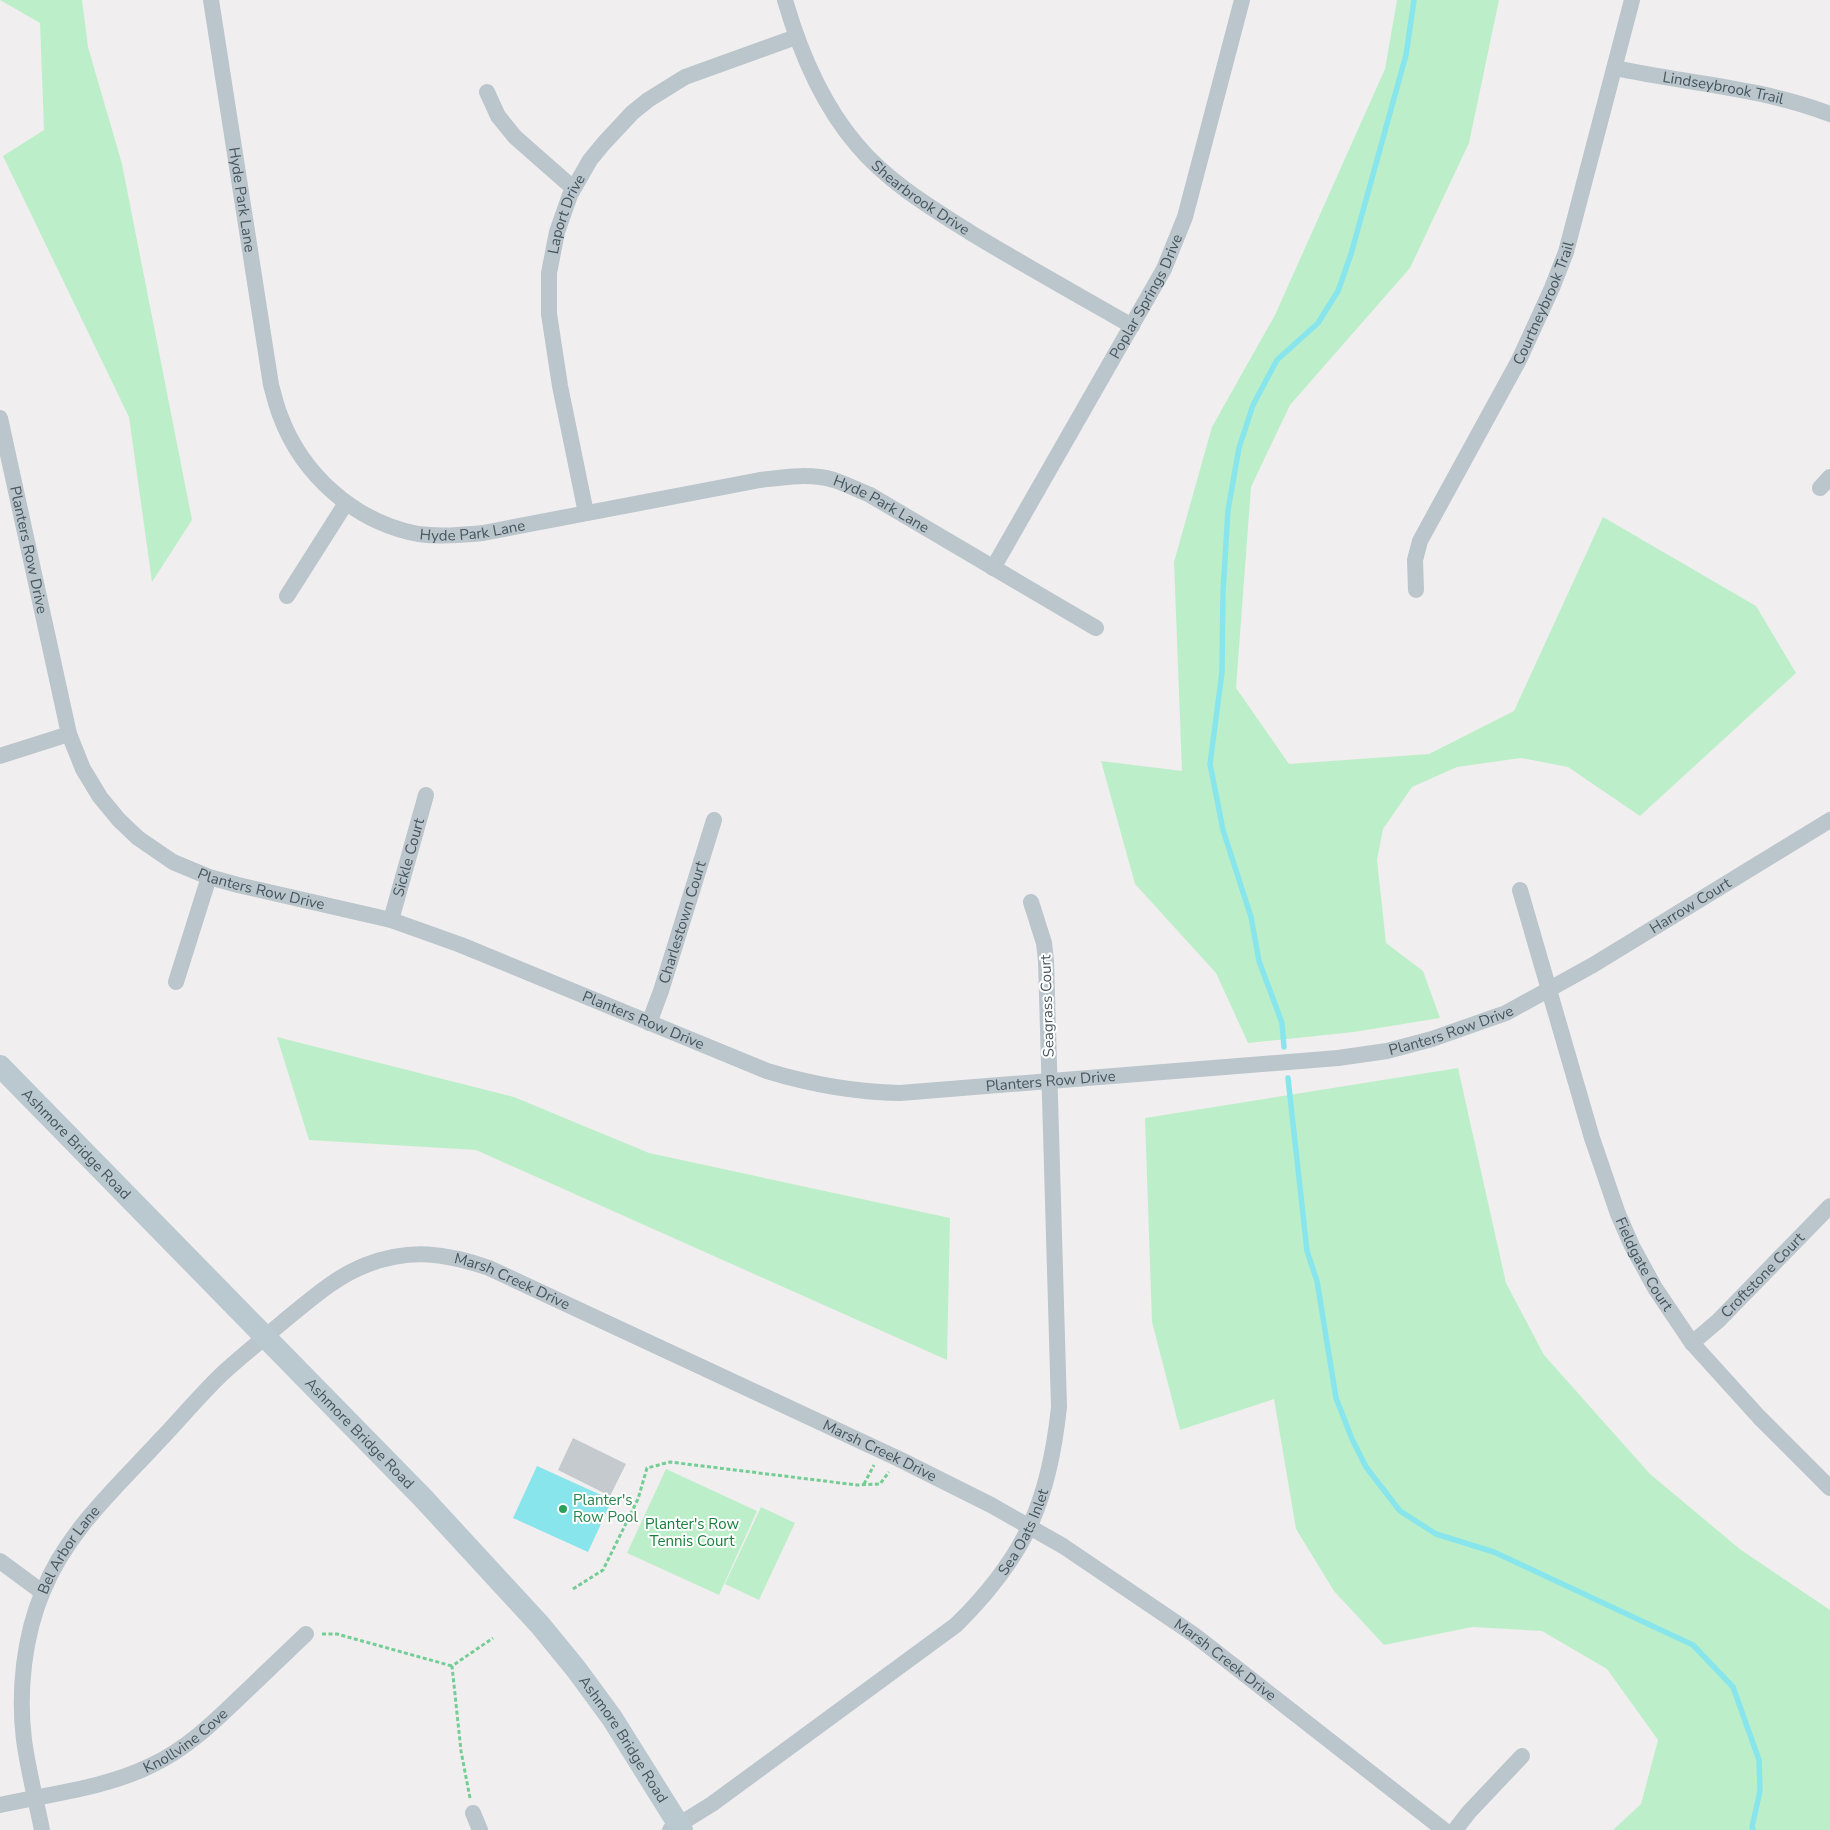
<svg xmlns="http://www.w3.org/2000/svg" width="1830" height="1830" viewBox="0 0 1830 1830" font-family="'Nunito Sans',sans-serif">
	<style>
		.green { fill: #bcefc9 }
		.water { fill: #89e5ec }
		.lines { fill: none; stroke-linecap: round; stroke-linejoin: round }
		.stream { stroke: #89e5ec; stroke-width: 5.5 }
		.building { fill: #c5cace }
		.path { stroke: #74cd95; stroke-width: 3; stroke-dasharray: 4 2.5; stroke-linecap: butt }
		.minor { stroke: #bac5cc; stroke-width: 16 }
		.secondary { stroke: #bac8d0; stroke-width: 22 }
		.leisure-dot { fill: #2e9e5b; stroke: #fff; stroke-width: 2 }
		.labels { text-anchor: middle; stroke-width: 4; stroke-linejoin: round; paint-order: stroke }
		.street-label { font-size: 15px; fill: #46555c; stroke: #fff }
		.leisure-label { font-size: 15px; fill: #27864d; stroke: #fff; text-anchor: start }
		.park-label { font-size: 15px; fill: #177e3b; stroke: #fff }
	</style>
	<rect width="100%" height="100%" fill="#f1eeef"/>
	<g class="green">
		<path d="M0,0H82L88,47L122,164L192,520L152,582L129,417L3,156L44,130L40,23Z"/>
		<path d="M1397,0H1499L1469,143L1410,268L1290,405L1251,487L1236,688L1289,764L1429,754L1514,711L1603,517L1756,606L1796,673L1640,816L1568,767L1521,758L1457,767L1412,787L1383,829L1377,860L1386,943L1423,971L1440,1018L1354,1032L1248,1043L1216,973L1135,884L1101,761L1182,771L1174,562L1212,427L1275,315L1385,69Z"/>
		<path d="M277,1037L514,1097L649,1153L950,1218L947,1360L476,1150L309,1140Z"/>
		<path d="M1458,1068L1506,1283L1544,1355L1650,1474L1741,1550L1830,1610V1830H1613L1641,1804L1658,1740L1607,1669L1542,1631L1472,1627L1384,1645L1334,1591L1296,1529L1274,1399L1180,1430L1152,1322L1145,1118Z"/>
		<path d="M666,1469L757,1511L719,1595L627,1553Z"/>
		<path d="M761,1507L795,1523L759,1600L725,1584Z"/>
	</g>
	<path class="water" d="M537,1466L612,1500L588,1552L513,1518Z"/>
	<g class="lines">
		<g class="stream">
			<path d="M1284,1047L1282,1023L1259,961L1251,917L1223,830L1210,764L1222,672L1223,592L1228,510L1239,448L1253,405L1277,360L1318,323L1338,291L1351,254L1406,55L1414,0"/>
			<path d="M1288,1078L1307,1251L1317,1281L1336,1398L1352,1439L1366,1467L1400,1511L1436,1534L1494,1552L1693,1645L1733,1687L1759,1760L1760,1791L1752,1827L1753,1830"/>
		</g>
	</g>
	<path class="building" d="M573,1438L626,1464L610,1496L558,1470Z"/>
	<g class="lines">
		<g class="path">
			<path d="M864,1484L874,1465"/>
			<path d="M573,1589L603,1570L638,1499L647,1468L670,1462L857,1485L880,1484L889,1472"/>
			<path d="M322,1634H337L452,1666"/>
			<path d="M470,1798L461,1751L452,1666L493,1638"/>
		</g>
		<g class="minor">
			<path id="s1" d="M211,0L271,385C274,395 276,405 280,415C302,475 355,522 418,534C440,537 462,535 483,533L760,480C784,477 810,473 834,480C846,484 858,490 870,495L1096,628"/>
			<path id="s2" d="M785,0C800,52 821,103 857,145C888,182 930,207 971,233C1024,265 1078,295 1132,326"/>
			<path id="s3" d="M1615,68C1686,83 1763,88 1830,114"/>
			<path d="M487,92L498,116L515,137L573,188"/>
			<path id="s4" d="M0,418L69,734L83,769L100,797L119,820L138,838L173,862L209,877L238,885L391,920L461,945L767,1071C813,1085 853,1092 900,1093L1338,1058L1387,1051L1432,1039L1506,1013L1593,965L1830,820"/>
			<path d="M1820,488L1830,477"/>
			<path id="s5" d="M586,513L560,386L549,314V273L557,232L570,195L590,160L604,143L632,113L648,100L685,77L796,37"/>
			<path id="s6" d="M993,568L1164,269L1185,217L1242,0"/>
			<path id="s7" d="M1416,590L1415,560L1420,541L1519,360L1552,288L1566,252L1632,0"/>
			<path d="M287,596L346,503"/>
			<path d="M0,756L69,734"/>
			<path id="s8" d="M1520,890L1592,1138L1618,1214L1632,1246L1655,1288L1692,1343L1759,1417L1830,1488"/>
			<path id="s9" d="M391,920L426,795"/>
			<path d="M176,982L209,877"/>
			<path id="s10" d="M649,1023L661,991L714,820"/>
			<path id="s11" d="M1692,1343L1718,1321L1830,1206"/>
			<path d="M0,1561L42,1592"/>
			<path id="s12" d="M0,1805C49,1794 105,1788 150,1766C185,1750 212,1724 240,1697C262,1676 284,1655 306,1634"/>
			<path d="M473,1813L480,1830"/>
			<path id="s13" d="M42,1830C36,1800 28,1770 24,1740C18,1691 24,1636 43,1591C67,1531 117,1487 160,1440C181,1418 201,1394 223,1373C243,1355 264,1338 284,1321C310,1300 335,1277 366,1265C410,1248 446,1253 489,1268L899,1459L991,1505L1063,1546L1193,1634L1444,1830"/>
			<path id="s14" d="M670,1830L712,1804L956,1625C1025,1557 1049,1502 1059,1407L1046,961L1044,943L1031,902"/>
			<path d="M1455,1830L1469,1812L1522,1756"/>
		</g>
		<path class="secondary" id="s15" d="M0,1066L423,1498L540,1625L576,1669L612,1718L682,1830"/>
	</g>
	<circle class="leisure-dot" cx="563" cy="1509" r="5"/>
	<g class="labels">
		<g class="street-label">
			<text dy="5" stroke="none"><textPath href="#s3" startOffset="110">Lindseybrook Trail</textPath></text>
			<text dy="5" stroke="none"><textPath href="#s2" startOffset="246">Shearbrook Drive</textPath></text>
			<text dy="5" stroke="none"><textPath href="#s1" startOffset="202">Hyde Park Lane</textPath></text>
			<text dy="5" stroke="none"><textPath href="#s5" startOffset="305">Laport Drive</textPath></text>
			<text dy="5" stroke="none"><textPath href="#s6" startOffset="312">Poplar Springs Drive</textPath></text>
			<text dy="5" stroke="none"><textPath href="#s7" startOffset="318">Courtneybrook Trail</textPath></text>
			<text dy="5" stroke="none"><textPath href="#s1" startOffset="1086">Hyde Park Lane</textPath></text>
			<text dy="5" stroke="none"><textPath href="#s1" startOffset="666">Hyde Park Lane</textPath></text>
			<text dy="5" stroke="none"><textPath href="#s4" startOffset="135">Planters Row Drive</textPath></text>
			<text dy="5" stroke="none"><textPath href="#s9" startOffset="65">Sickle Court</textPath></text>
			<text dy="5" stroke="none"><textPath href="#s4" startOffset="585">Planters Row Drive</textPath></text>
			<text dy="5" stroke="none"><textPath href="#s4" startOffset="2086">Harrow Court</textPath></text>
			<text dy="5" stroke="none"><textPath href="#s10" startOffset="106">Charlestown Court</textPath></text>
			<text transform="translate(1047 1006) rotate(-92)" y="5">Seagrass Court</text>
			<text dy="5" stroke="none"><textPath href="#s4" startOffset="990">Planters Row Drive</textPath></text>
			<text dy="5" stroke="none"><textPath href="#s4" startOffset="1815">Planters Row Drive</textPath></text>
			<text dy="5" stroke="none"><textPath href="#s4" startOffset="1410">Planters Row Drive</textPath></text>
			<text dy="5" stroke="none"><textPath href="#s15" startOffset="109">Ashmore Bridge Road</textPath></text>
			<text dy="5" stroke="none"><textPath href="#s8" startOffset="395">Fieldgate Court</textPath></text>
			<text dy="5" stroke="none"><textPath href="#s11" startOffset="98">Croftstone Court</textPath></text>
			<text dy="5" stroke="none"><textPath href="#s13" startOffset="860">Marsh Creek Drive</textPath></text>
			<text dy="5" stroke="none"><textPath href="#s15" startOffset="514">Ashmore Bridge Road</textPath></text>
			<text dy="5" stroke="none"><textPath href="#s13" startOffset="1265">Marsh Creek Drive</textPath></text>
			<text dy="5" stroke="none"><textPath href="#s14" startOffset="468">Sea Oats Inlet</textPath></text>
			<text dy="5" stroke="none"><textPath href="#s13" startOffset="292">Bel Arbor Lane</textPath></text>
			<text dy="5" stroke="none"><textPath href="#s13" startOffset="1670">Marsh Creek Drive</textPath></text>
			<text dy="5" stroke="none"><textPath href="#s12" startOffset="199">Knollvine Cove</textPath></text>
			<text dy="5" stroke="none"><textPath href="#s15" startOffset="919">Ashmore Bridge Road</textPath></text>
		</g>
		<g class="leisure-label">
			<text x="573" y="1505">Planter's<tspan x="573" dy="17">Row Pool</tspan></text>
		</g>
		<g class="park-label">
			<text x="692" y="1529">Planter's Row<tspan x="692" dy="17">Tennis Court</tspan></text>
		</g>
	</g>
</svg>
